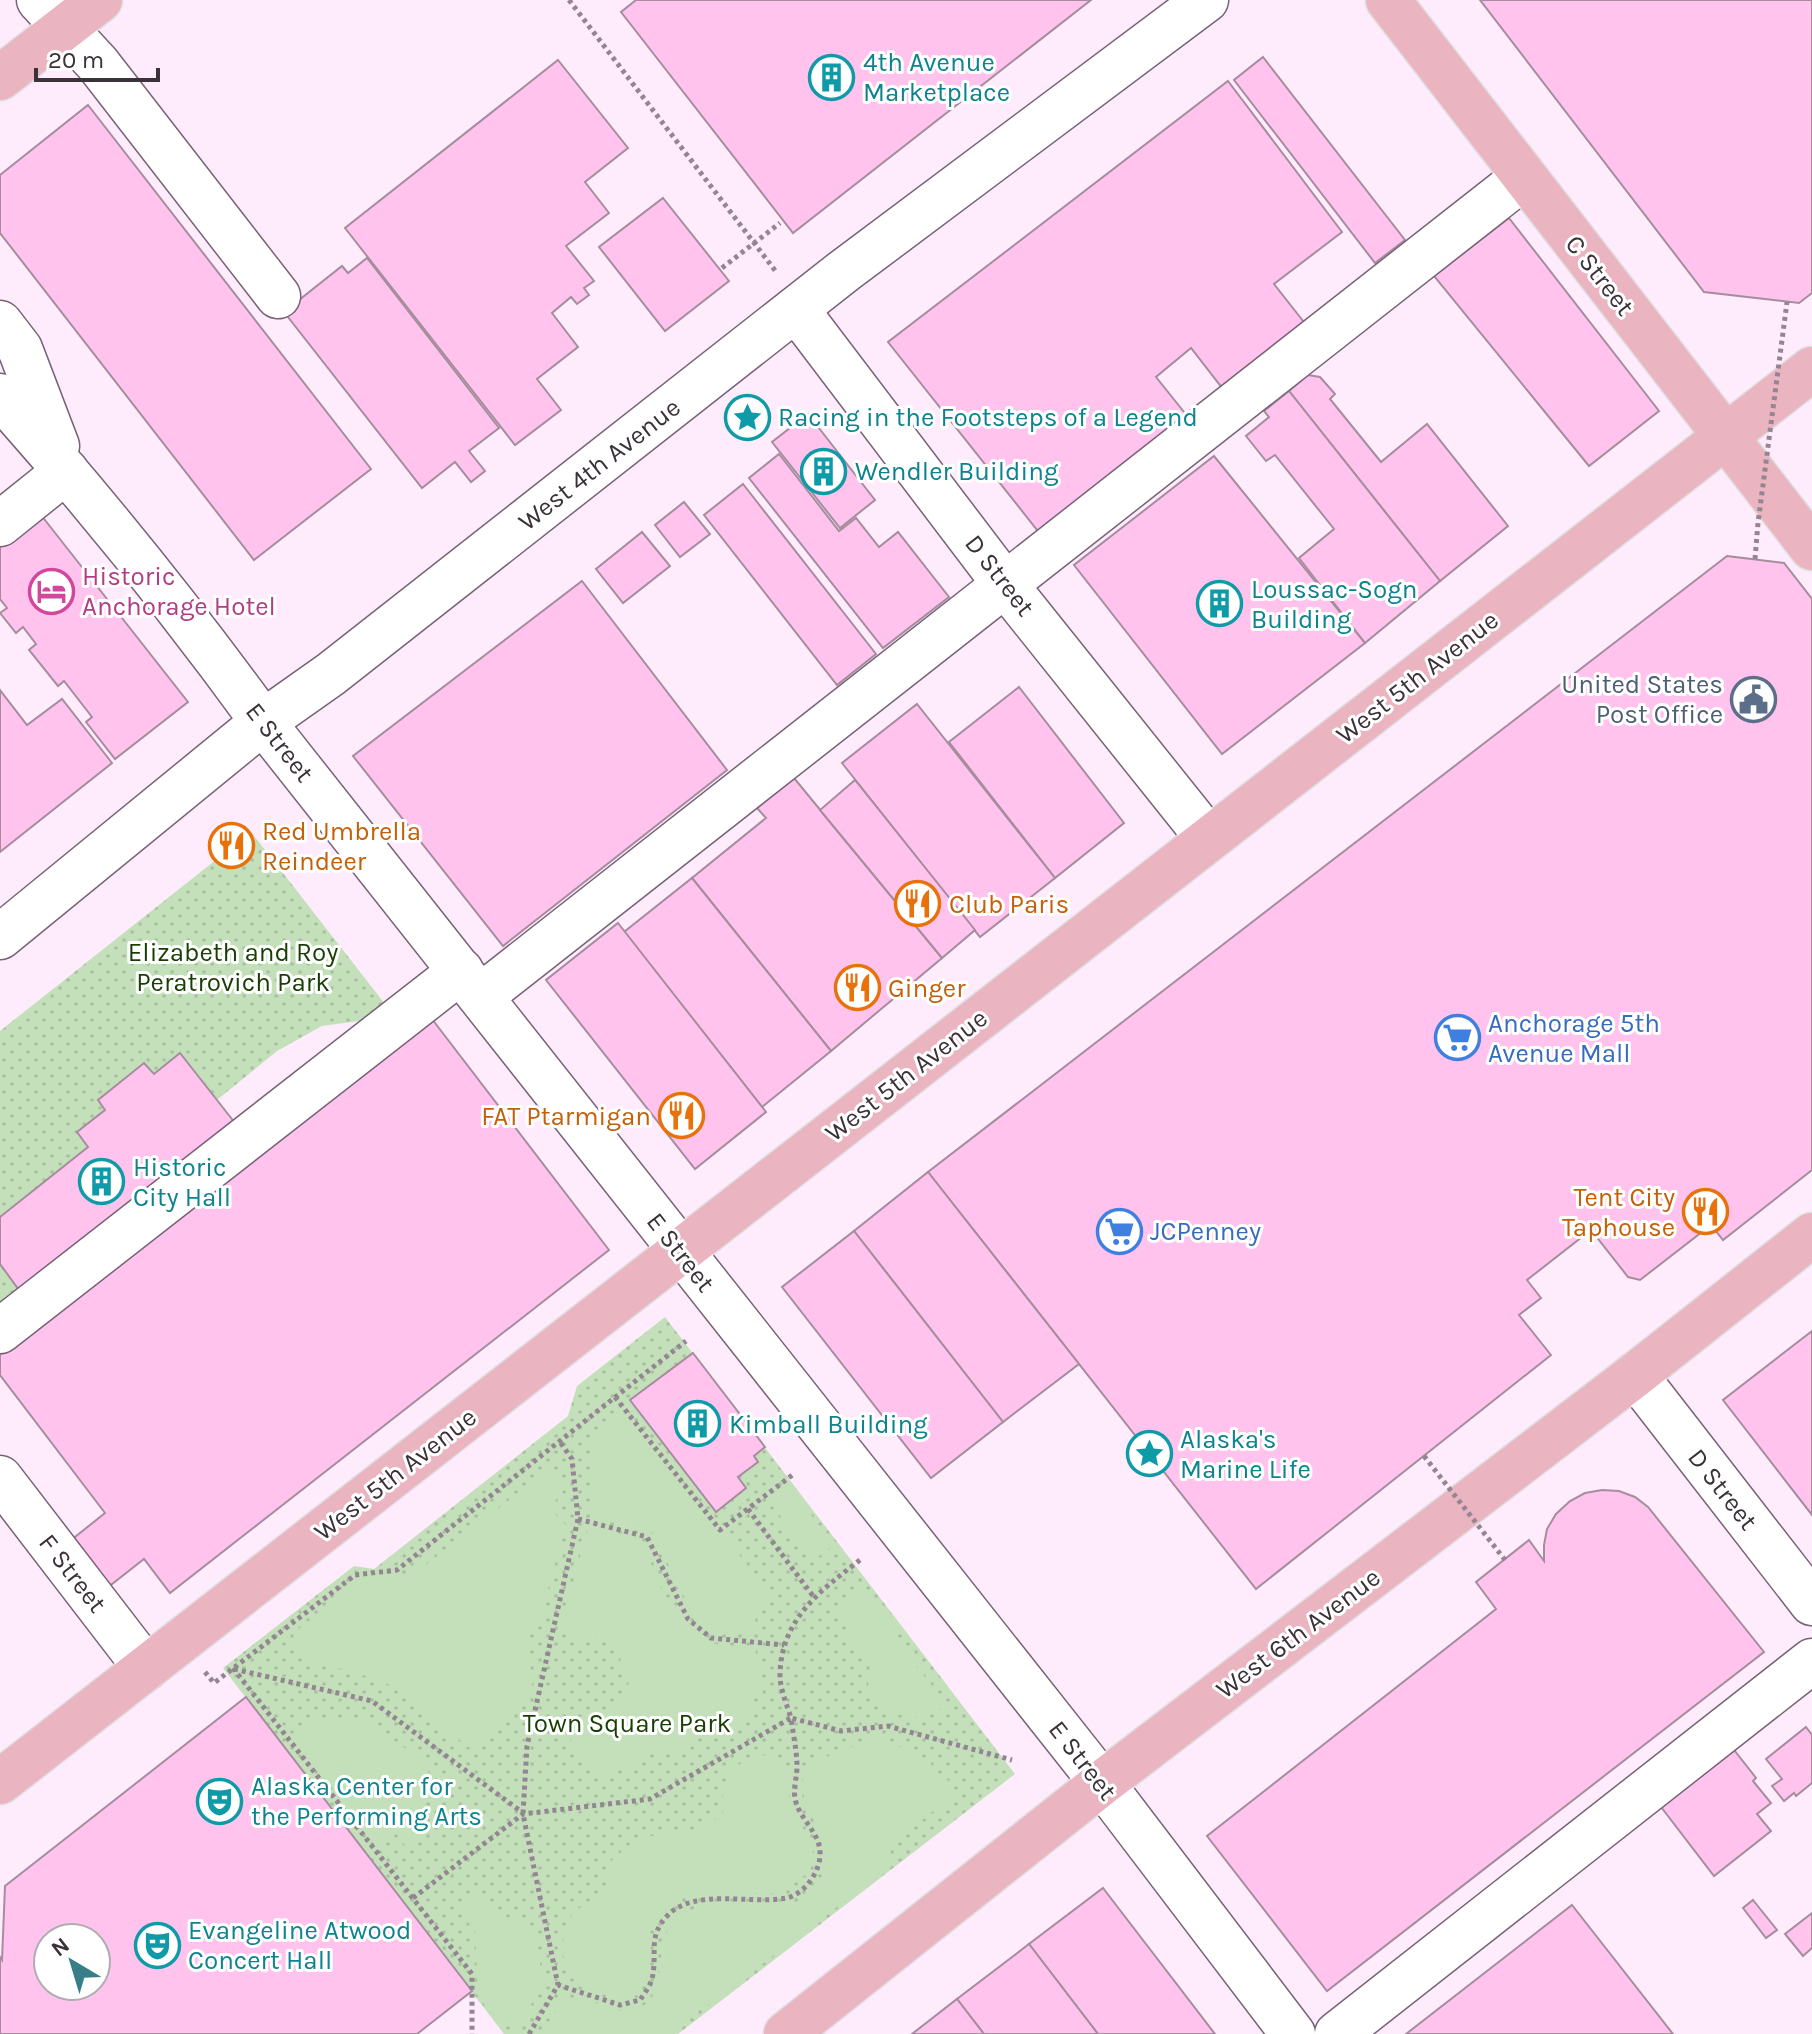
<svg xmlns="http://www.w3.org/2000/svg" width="1812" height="2034" viewBox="0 0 1812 2034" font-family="Karla,sans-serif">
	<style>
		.grass { fill: url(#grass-dots) }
		.garden { fill: #c4e0ba }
		.building { fill: #ffc3ee; stroke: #a58d9e; stroke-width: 2; fill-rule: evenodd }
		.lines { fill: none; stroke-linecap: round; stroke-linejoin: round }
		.minor-casing { stroke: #766375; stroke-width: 47 }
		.major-casing { stroke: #dfdedf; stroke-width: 47 }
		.path { stroke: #938692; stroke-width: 5; stroke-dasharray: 4 4; stroke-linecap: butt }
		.minor { stroke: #fff; stroke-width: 44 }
		.major { stroke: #ebb4c1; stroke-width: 44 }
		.path-bridge { stroke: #938692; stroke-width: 5; stroke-dasharray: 4 4; stroke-linecap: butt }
		.labels { text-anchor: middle; stroke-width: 6; stroke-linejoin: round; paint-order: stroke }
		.culture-label { font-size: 26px; fill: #0d838f; stroke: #fff; text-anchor: start }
		.street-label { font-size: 26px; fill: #3a3139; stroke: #fff }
		.hotel-label { font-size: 26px; fill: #b23c85; stroke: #fff; text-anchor: start }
		.service-label { font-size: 26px; fill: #4e5e75; stroke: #fff; text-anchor: end }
		.food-label { font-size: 26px; fill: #c56008; stroke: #fff; text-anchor: start }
		.park-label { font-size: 26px; fill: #183e04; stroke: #fff }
		.shop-label { font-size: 26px; fill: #366cbe; stroke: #fff; text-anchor: start }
	</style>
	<defs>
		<pattern id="grass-dots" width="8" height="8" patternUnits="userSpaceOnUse" patternTransform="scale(2)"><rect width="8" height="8" fill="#c4e0ba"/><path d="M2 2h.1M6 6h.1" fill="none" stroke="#a9c1a1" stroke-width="1.8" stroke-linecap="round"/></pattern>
	</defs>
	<rect width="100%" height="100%" fill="#feecfd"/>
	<g class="grass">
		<path d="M251,832L385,1004L366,1020L322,1026L277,1051L217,1100L180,1053L154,1074L99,1100L105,1110L77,1132L88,1147L0,1217V1031Z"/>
		<path d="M0,1264L19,1290L0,1306Z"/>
		<path d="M665,1317L1015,1774L678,2034H504L223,1668L354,1566L374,1569L568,1416L577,1386Z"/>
	</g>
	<g class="garden">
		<path d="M626,1410L771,1595L763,1600L750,1634L711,1632L693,1615L653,1533L589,1514L594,1464L588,1440Z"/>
		<path d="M550,1468L566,1487L552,1505L556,1515L566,1525L541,1615L526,1632L531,1674L535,1679L521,1706L503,1715L500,1726L471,1749L384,1681L296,1656L293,1633L365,1577L409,1578Z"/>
		<path d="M787,1483L834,1545L814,1560L767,1499Z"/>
		<path d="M589,1525L642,1541C656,1573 668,1619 700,1639C711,1646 743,1646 757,1648L755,1654L766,1668L760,1677L763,1692L754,1698C751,1718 744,1730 724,1738L717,1730L702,1734L688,1751L659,1752L651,1742L643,1752L640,1765L621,1767L613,1776H598L576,1755L568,1731L583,1714L609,1717L630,1681L618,1665L623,1655L618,1644L594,1637L582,1641L562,1620Z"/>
		<path d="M862,1584L895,1624L898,1644L949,1706L919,1718L888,1713L868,1688L870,1666L849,1640L847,1626L838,1615L844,1598Z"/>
		<path d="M340,1718L365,1721L427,1763L431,1785L420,1800L426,1833L406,1847L393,1829L374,1842L293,1738L320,1719L326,1725Z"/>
		<path d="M875,1738L886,1740L891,1746L909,1748L917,1757L927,1758L940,1777L948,1780L957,1801L932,1812L891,1846L890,1858L884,1865L887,1869L706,2007L700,2006L667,2034H542L563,1997C571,1998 580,1998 587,2000C598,2003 611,2011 622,2011C685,2009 638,1930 689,1911C712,1902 743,1906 767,1906C774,1905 785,1907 792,1905C806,1900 820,1884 824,1870C837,1830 783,1802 810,1763Z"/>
		<path d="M766,1755L790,1768L789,1801L811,1843L814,1858L809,1872L782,1893L714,1894L677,1898L661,1911L648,1931L646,1975L638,1995L618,1999L579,1986L560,1950L573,1911L604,1896L611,1861L635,1840L682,1829L695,1835L723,1813V1790L730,1786L729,1772L747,1759Z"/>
		<path d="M474,1896L504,1918L516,1916L535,1931L543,1982L522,2022L499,2024L478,1996L475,1931L458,1910Z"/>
	</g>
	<g class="building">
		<path d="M636,0H1091L793,233L621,12Z"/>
		<path d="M1480,0H1812V293L1799,303L1704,292Z"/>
		<path d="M1263,57L1405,240L1375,263L1234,80Z"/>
		<path d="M558,60L628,148L585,182L609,213L566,246L594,281L584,288L589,295L577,304L571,297L552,313L578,347L537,379L561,410L515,445L345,228Z"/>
		<path d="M1228,81L1342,232L1274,284L1307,326L1223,389L1191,348L1156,377L1192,422L1045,540L888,342Z"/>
		<path d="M88,105L371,469L254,560L0,233V175Z"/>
		<path d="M663,198L729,281L665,331L599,247Z"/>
		<path d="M1509,218L1659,411L1589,466L1434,276Z"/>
		<path d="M367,258L499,428L469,451L485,471L471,482L455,462L422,488L284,312L342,266L348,273Z"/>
		<path d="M1308,375L1320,377L1335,394L1330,399L1381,462L1427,424L1508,526L1440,581L1289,391Z"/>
		<path d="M1289,391L1440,581L1365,643L1299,558L1334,529L1275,455L1266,461L1246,436L1269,417L1264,411Z"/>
		<path d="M808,414L875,500L840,528L772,442Z"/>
		<path d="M779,454L839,531L856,518L879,547L898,532L949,597L883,648L749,478Z"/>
		<path d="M1214,456L1365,643L1222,754L1074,565Z"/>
		<path d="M743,484L876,654L837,685L704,515Z"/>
		<path d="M684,502L710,534L680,557L655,525Z"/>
		<path d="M41,515L188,702L115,759L86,722L92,717L64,681L58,686L29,650L36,644L23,627L16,633L0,613L7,608L0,599V547Z"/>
		<path d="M642,532L670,566L623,603L596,569Z"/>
		<path d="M1727,556L1784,563L1812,599V1170L1723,1240L1711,1225L1640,1280L1628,1277L1591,1230L1527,1280L1541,1298L1519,1315L1551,1355L1256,1589L928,1172Z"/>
		<path d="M582,581L727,770L503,946L353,756Z"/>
		<path d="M1019,687L1124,823L1055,878L949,742Z"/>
		<path d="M0,690L27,725L62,699L112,763L0,852Z"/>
		<path d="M917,704L1055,878L980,937L842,763Z"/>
		<path d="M794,778L942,958L831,1051L692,878L766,818L757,808Z"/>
		<path d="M855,780L975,930L942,958L820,810Z"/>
		<path d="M692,878L831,1051L762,1107L624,932Z"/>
		<path d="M618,923L766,1112L695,1169L546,980Z"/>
		<path d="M432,1019L609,1250L170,1593L144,1559L107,1588L70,1541L105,1513L0,1375V1353Z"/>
		<path d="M180,1053L235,1123L19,1290L0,1264V1217L88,1147L77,1132L105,1110L98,1100L144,1063L154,1074Z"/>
		<path d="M928,1172L1079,1364L1003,1422L854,1231Z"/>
		<path d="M854,1231L1003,1422L931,1478L782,1287Z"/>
		<path d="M1812,1331V1515L1723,1400Z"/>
		<path d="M693,1353L765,1447L754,1456L758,1462L738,1477L746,1488L716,1512L630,1400Z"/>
		<path d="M1602,1490L1619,1491L1635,1497L1648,1507L1764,1652L1327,1991L1207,1836L1496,1609L1476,1582L1529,1540L1544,1561V1545L1547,1529L1556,1514L1570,1501L1585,1493Z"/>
		<path d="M246,1697L472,1991L417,2034H0V1957L2,1960L5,1886ZM48,1938H96V1986H48Z"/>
		<path d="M1806,1727L1812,1735V1783L1796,1796L1794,1793L1784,1801L1772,1786L1782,1779L1766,1759Z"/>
		<path d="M1731,1746L1756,1778L1753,1781L1771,1803L1757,1814L1771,1831L1714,1876L1658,1803Z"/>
		<path d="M1103,1888L1215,2034H1098L1029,1944Z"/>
		<path d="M1753,1900L1777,1930L1766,1938L1743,1908Z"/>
		<path d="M1572,1905L1673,2034H1406Z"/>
		<path d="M1812,1913V1948L1803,1956L1785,1934Z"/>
		<path d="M1029,1944L1098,2034H984L957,1999Z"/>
		<path d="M957,1999L984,2034H912Z"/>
	</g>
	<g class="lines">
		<defs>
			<g id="minor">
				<path d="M39,0L98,64L278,296"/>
				<path d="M796,309L1004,583L1208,838"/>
				<path d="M0,323L20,349L57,446"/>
				<path d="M0,396C93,500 181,609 263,722L1102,1783L1293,2034"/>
				<path d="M0,524L66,471"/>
				<path d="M0,937L263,722L331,674L844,271L1206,0"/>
				<path d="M481,996L1524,177"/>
				<path d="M0,1331L461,971"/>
				<path d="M1635,1375L1812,1603"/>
				<path d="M0,1478L146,1668"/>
				<path d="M1337,2034L1812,1661"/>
			</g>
			<g id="major">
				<path d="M1388,0L1812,548"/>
				<path d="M0,78L100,0"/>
				<path d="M0,1782L1812,369"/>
				<path d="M786,2034L1102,1783L1635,1375L1812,1235"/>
			</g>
		</defs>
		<use href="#minor" class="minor-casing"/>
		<use href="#major" class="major-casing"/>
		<g class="path">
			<path d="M569,0L777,273"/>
			<path d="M722,268L780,223"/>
			<path d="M615,1397L720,1530L795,1473"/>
			<path d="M748,1509L813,1596"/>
			<path d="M578,1519L647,1537L688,1619L711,1638L784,1645"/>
			<path d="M860,1560C820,1591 781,1619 780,1675C780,1689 787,1705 791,1718L841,1731L888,1726L1012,1760"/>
			<path d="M233,1668L472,1974V2034"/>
			<path d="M234,1669L372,1701L523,1813"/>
			<path d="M205,1672L214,1683L355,1575L397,1570L686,1341"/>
			<path d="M413,1898L523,1814L650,1799L791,1718C793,1734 797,1751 797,1767C797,1777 793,1788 795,1798C798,1818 820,1832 820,1853C821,1871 804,1895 786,1898C751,1905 694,1887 667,1916C647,1937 658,1954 652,1979C650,1986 644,1994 640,2000L620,2005L558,1985"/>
			<path d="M529,2034L558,1985L523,1814L527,1746L578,1519L572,1459L560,1442"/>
		</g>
		<use href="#minor" class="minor"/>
		<use href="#major" class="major"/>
		<g class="path-bridge">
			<path d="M1755,559L1758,523L1787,302"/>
			<path d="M1424,1456L1505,1560"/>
		</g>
	</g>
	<defs>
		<symbol id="building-ring" viewBox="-11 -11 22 22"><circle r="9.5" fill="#fff" stroke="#0f9aa8" stroke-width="1.5"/><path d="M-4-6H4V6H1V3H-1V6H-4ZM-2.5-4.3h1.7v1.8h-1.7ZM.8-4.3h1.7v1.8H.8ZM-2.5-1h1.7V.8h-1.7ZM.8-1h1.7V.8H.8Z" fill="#0f9aa8"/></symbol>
		<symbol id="sight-ring" viewBox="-11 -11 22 22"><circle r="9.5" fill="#fff" stroke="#0f9aa8" stroke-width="1.5"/><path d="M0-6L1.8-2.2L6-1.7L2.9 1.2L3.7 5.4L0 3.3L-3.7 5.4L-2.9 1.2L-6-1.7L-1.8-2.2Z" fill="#0f9aa8"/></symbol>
		<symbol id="hotel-ring" viewBox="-11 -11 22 22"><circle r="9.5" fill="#fff" stroke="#d1479c" stroke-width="1.5"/><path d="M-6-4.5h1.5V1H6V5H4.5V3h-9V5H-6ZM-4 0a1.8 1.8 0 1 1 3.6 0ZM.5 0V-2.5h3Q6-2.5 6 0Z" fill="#d1479c"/></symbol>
		<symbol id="civic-ring" viewBox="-11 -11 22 22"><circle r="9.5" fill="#fff" stroke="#5c6f8a" stroke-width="1.5"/><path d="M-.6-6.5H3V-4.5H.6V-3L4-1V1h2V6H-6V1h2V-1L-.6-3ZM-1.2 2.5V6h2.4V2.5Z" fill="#5c6f8a"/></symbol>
		<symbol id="restaurant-ring" viewBox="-11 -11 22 22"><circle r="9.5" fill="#fff" stroke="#e8710a" stroke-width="1.5"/><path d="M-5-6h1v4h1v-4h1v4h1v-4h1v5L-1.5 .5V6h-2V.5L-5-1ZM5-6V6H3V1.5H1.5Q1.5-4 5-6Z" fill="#e8710a"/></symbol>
		<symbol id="supermarket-ring" viewBox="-11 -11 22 22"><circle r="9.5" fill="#fff" stroke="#3f7fe0" stroke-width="1.5"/><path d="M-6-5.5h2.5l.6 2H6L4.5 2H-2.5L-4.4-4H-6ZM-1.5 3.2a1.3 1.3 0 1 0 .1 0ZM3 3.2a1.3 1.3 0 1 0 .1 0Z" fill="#3f7fe0"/></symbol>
		<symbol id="theatre-ring" viewBox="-11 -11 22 22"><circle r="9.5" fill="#fff" stroke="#0f9aa8" stroke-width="1.5"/><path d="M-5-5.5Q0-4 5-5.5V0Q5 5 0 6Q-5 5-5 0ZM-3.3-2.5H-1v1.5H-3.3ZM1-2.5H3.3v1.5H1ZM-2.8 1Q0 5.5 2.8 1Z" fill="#0f9aa8"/></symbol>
	</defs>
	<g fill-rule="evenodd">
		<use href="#building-ring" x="806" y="52" width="51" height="51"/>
		<use href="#sight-ring" x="722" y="392" width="51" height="51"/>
		<use href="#building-ring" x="798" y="446" width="51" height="51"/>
		<use href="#hotel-ring" x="26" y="566" width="51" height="51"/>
		<use href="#building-ring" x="1194" y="578" width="51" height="51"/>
		<use href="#civic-ring" x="1728" y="674" width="51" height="51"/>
		<use href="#restaurant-ring" x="206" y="820" width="51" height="51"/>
		<use href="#restaurant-ring" x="892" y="878" width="51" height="51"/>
		<use href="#restaurant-ring" x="832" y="962" width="51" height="51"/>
		<use href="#supermarket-ring" x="1432" y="1012" width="51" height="51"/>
		<use href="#restaurant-ring" x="656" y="1090" width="51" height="51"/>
		<use href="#building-ring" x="76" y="1156" width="51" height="51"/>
		<use href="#restaurant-ring" x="1680" y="1186" width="51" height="51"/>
		<use href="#supermarket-ring" x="1094" y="1206" width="51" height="51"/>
		<use href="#building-ring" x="672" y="1398" width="51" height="51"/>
		<use href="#sight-ring" x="1124" y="1428" width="51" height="51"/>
		<use href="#theatre-ring" x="194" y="1776" width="51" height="51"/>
		<use href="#theatre-ring" x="132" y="1920" width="51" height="51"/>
	</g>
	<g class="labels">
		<g class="culture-label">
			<text x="863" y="71">4th Avenue<tspan x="863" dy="30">Marketplace</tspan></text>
			<text x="778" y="426">Racing in the Footsteps of a Legend</text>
			<text x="855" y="480">Wendler Building</text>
			<text x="1251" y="598">Loussac-Sogn<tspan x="1251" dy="30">Building</tspan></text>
			<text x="133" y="1176">Historic<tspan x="133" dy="30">City Hall</tspan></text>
			<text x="729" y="1433">Kimball Building</text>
			<text x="1180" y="1448">Alaska's<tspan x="1180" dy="30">Marine Life</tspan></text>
			<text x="251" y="1795">Alaska Center for<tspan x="251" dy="30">the Performing Arts</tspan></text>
			<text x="188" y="1939">Evangeline Atwood<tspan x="188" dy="30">Concert Hall</tspan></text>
		</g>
		<g class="street-label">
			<text transform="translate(1600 275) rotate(52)" y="9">C Street</text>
			<text transform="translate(599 464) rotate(-38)" y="9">West 4th Avenue</text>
			<text transform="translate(1000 575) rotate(52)" y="9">D Street</text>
			<text transform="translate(1417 677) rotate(-38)" y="9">West 5th Avenue</text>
			<text transform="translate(280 742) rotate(52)" y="9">E Street</text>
			<text transform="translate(906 1075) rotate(-38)" y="9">West 5th Avenue</text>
			<text transform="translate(681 1252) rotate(52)" y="9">E Street</text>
			<text transform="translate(395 1474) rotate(-38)" y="9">West 5th Avenue</text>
			<text transform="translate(1723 1489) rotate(52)" y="9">D Street</text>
			<text transform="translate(73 1573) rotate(52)" y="9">F Street</text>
			<text transform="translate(1298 1633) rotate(-37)" y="9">West 6th Avenue</text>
			<text transform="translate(1083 1760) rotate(52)" y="9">E Street</text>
		</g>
		<g class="hotel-label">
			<text x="82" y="585">Historic<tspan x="82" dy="30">Anchorage Hotel</tspan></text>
		</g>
		<g class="service-label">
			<text x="1723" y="693">United States<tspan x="1723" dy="30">Post Office</tspan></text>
		</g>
		<g class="food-label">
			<text x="262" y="840">Red Umbrella<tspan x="262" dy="30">Reindeer</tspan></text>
			<text x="949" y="913">Club Paris</text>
			<text x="888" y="997">Ginger</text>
			<text x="651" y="1125" text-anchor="end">FAT Ptarmigan</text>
			<text x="1675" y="1206" text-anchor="end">Tent City<tspan x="1675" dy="30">Taphouse</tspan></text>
		</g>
		<g class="park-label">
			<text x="233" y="961">Elizabeth and Roy<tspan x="233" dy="30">Peratrovich Park</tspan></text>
			<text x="627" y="1732">Town Square Park</text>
		</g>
		<g class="shop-label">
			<text x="1488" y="1032">Anchorage 5th<tspan x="1488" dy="30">Avenue Mall</tspan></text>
			<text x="1150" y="1240">JCPenney</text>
		</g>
	</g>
	<g transform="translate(72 1962) rotate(322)"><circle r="38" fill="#ffffff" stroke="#b0adb0" stroke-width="2"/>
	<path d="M0-6L14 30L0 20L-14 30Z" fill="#377e88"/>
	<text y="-12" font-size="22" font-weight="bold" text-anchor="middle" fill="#3a3139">N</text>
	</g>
	<path d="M36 68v12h122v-12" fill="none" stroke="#3a3139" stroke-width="4"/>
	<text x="48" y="68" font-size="24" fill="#3a3139" stroke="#ffffff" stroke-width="6" paint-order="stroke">20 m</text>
</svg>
